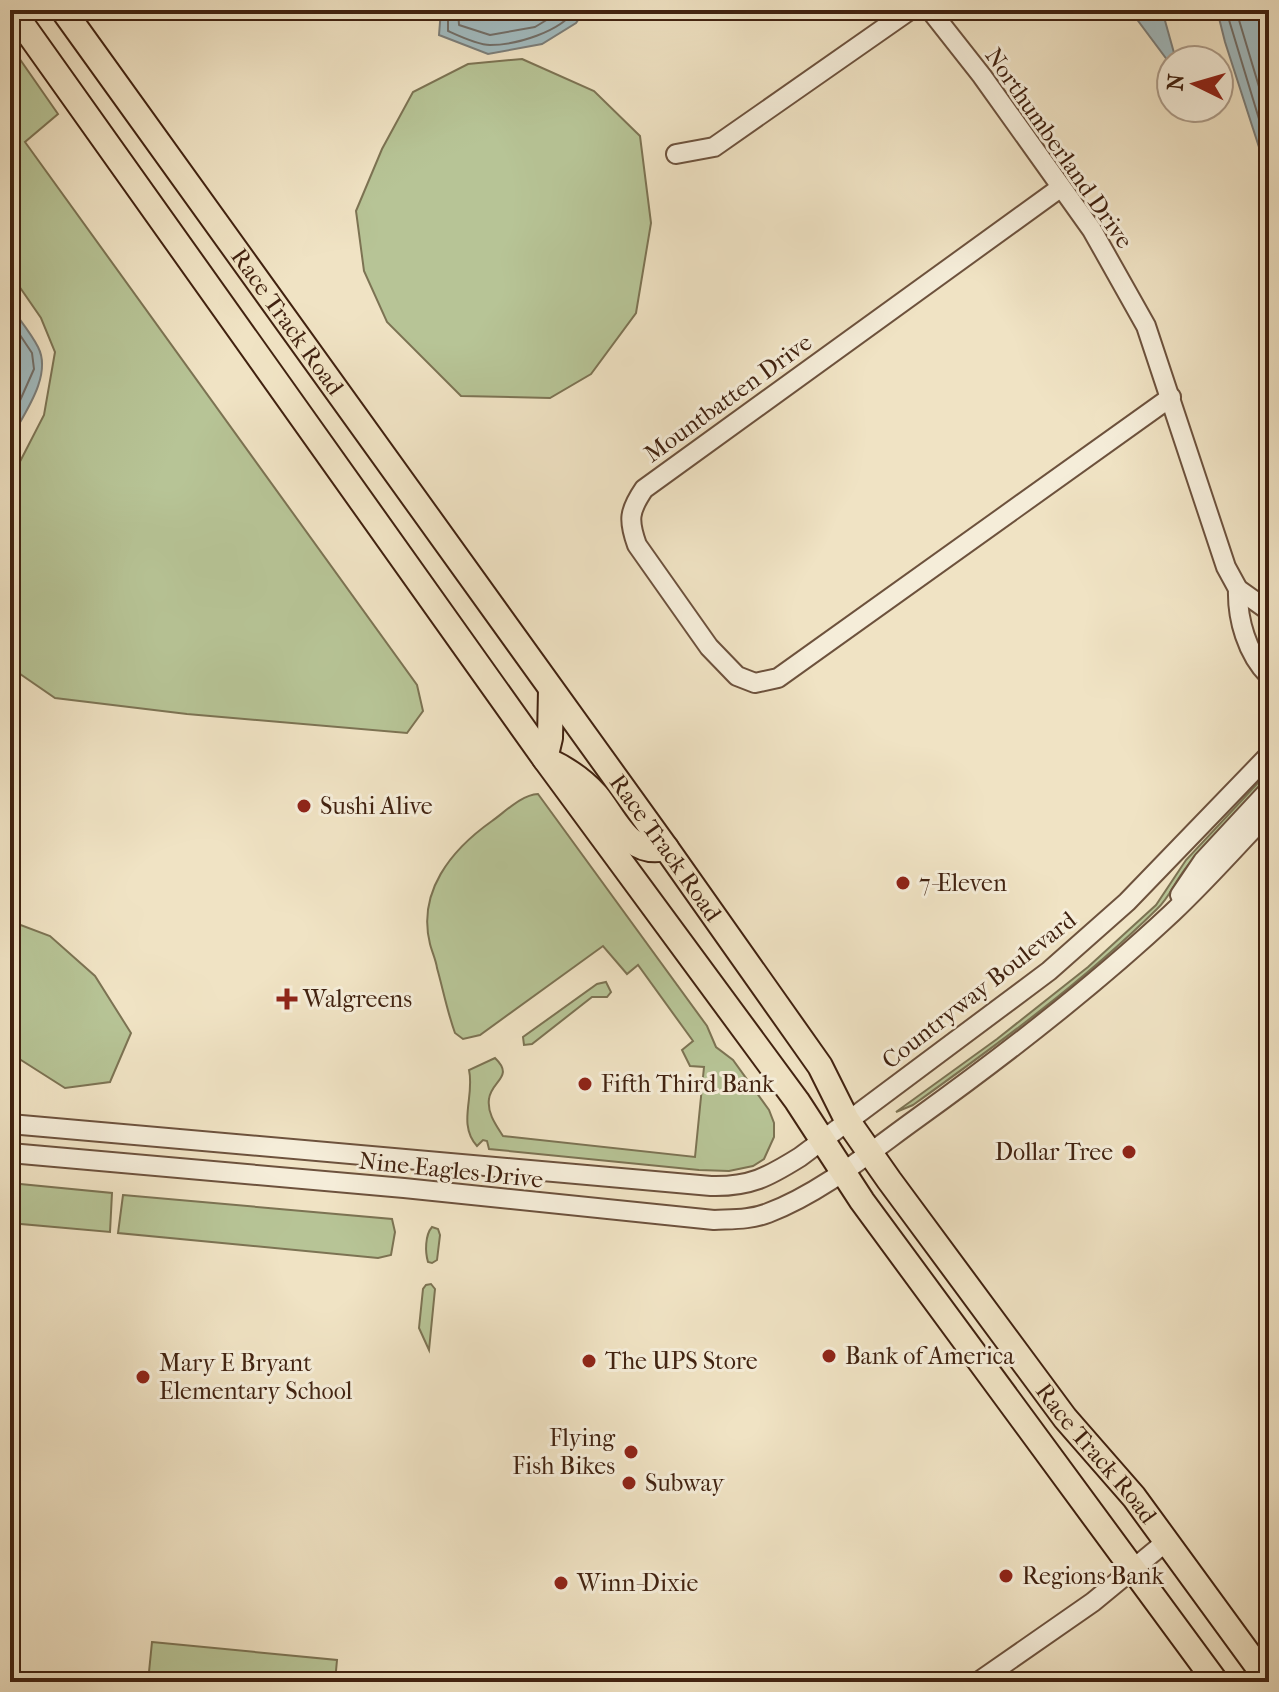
<svg xmlns="http://www.w3.org/2000/svg" width="1279" height="1692" viewBox="0 0 1279 1692" font-family="'IM FELL French Canon',serif">
	<style>
		.green { fill: #b7c496; stroke: #7c7353; stroke-width: 2 }
		.water { fill: #a1bbc0; stroke: #7b7e7a; stroke-width: 2 }
		.lines { fill: none; stroke-linecap: round; stroke-linejoin: round }
		.shore { stroke: #716e68; stroke-width: 2 }
		.minor-casing { stroke: #6d523d; stroke-width: 22 }
		.major-casing { stroke: #412210; stroke-width: 28 }
		.minor { stroke: #f5edd9; stroke-width: 18 }
		.major { stroke: #f0e3c4; stroke-width: 24 }
		.poi-dot { fill: #8f2418; stroke: #f5edd9; stroke-width: 3 }
		.labels { text-anchor: middle; stroke-width: 6; stroke-linejoin: round; paint-order: stroke }
		.street-label { font-size: 24px; fill: #412210; stroke: #f5edd9 }
		.poi-label { font-size: 24px; fill: #412210; stroke: #f5edd9; text-anchor: start }
	</style>
	<rect width="100%" height="100%" fill="#f0e3c4"/>
	<filter id="stains"><feTurbulence type="fractalNoise" baseFrequency=".0025" numOctaves="4"/><feColorMatrix values="0 0 0 0 .2 0 0 0 0 .09 0 0 0 0 .02 0 0 0 .5 -.17"/></filter>
	<radialGradient id="worn" r=".72"><stop offset=".6" stop-color="#630" stop-opacity="0"/><stop offset="1" stop-color="#630" stop-opacity=".3"/></radialGradient>
	<g class="green">
		<path d="M10,45L58,114L25,142L417,685L423,711L407,733L187,714L55,698L10,667V481L44,415L55,352L41,318L10,273Z"/>
		<path d="M522,59L594,91L640,136L651,223L636,313L591,374L550,398L461,396L387,322L364,271L356,211L382,149L413,92L468,64Z"/>
		<path d="M1269,771V780C1241,809 1210,837 1185,869C1175,882 1169,898 1157,909C1082,983 998,1044 913,1105L896,1112L997,1039L1088,967L1156,905L1186,860Z"/>
		<path d="M538,794L707,1026L716,1047L733,1060L769,1110L774,1123V1137L764,1159L753,1166L729,1171L699,1170L489,1149L487,1141L483,1140L477,1146C457,1124 475,1096 469,1070L495,1058C515,1077 491,1081 489,1099C487,1113 496,1125 503,1136L695,1157L704,1067L690,1066L682,1050L693,1041L638,965L627,974L603,946L480,1035L463,1039L455,1033C447,1011 443,989 437,968C436,960 432,952 430,944C417,892 451,850 492,821C505,812 521,795 538,794Z"/>
		<path d="M10,921L50,936L95,976L131,1033L110,1082L65,1088L10,1053Z"/>
		<path d="M606,982L611,992L607,997H592L532,1044L524,1045L523,1037L597,984Z"/>
		<path d="M10,1183L112,1193L110,1232L10,1223Z"/>
		<path d="M123,1195L392,1219L395,1232L391,1255L378,1258L118,1233Z"/>
		<path d="M432,1227L438,1229L440,1235L437,1260L432,1263L428,1262C425,1252 425,1235 432,1227Z"/>
		<path d="M431,1284L435,1289L429,1350L419,1328L423,1289L426,1285Z"/>
		<path d="M152,1642L337,1660L335,1682H148Z"/>
	</g>
	<g class="water">
		<path d="M441,10H585L576,23L542,44L488,54L439,35Z"/>
		<path d="M1130,10H1162L1176,60H1171V65Z"/>
		<path d="M1217,10H1269V178L1225,42Z"/>
		<path d="M10,306C19,319 31,333 38,347C53,376 23,415 10,440Z"/>
	</g>
	<g class="lines">
		<g class="shore">
			<path d="M448,10V31C459,36 478,45 490,45C516,45 560,32 575,10"/>
			<path d="M458,10L459,25L490,35L535,27L563,10"/>
			<path d="M1226,10L1269,152"/>
			<path d="M1236,10L1269,120"/>
			<path d="M10,320L32,353L34,369L10,423"/>
		</g>
		<defs>
			<g id="minor">
				<path d="M930,10L982,76L1092,230L1146,326L1226,567L1238,589L1269,611"/>
				<path d="M676,154L714,147L910,10"/>
				<path d="M1060,188L644,489C629,511 628,520 637,545L709,647L737,676L755,683L778,678L1171,397"/>
				<path d="M1238,589C1237,619 1247,654 1269,676"/>
				<path d="M1180,895L1203,861L1269,790"/>
				<path d="M10,1124L711,1186C750,1187 768,1177 800,1157L1049,971L1127,902L1269,755"/>
				<path d="M10,1153L404,1188L714,1220C732,1219 750,1220 768,1213C821,1193 870,1152 916,1119C1005,1055 1092,988 1172,913C1206,881 1237,846 1269,812"/>
				<path d="M978,1682L1093,1602L1167,1541"/>
			</g>
			<g id="major">
				<path d="M12,10L545,759L797,1101L862,1201L1216,1682"/>
				<path id="s1" d="M63,10L666,848L820,1066L847,1120L889,1180L1065,1418L1134,1497L1269,1682"/>
				<path d="M551,690L550,738L545,759C565,768 581,778 596,795C616,819 628,857 666,848"/>
			</g>
		</defs>
		<use href="#minor" class="minor-casing"/>
		<use href="#major" class="major-casing"/>
		<use href="#minor" class="minor"/>
		<use href="#major" class="major"/>
	</g>
	<g class="poi-dot">
		<circle cx="304" cy="806" r="8"/>
		<circle cx="903" cy="883" r="8"/>
		<path d="M283 987h8v8h8v8h-8v8h-8v-8h-8v-8h8z"/>
		<circle cx="585" cy="1084" r="8"/>
		<circle cx="1129" cy="1152" r="8"/>
		<circle cx="829" cy="1356" r="8"/>
		<circle cx="589" cy="1361" r="8"/>
		<circle cx="143" cy="1377" r="8"/>
		<circle cx="631" cy="1452" r="8"/>
		<circle cx="629" cy="1483" r="8"/>
		<circle cx="1006" cy="1576" r="8"/>
		<circle cx="561" cy="1583" r="8"/>
	</g>
	<g class="labels">
		<g class="street-label">
			<text transform="translate(1059 148) rotate(55)" y="8">Northumberland Drive</text>
			<text dy="8" stroke="none"><textPath href="#s1" startOffset="384">Race Track Road</textPath></text>
			<text transform="translate(728 398) rotate(-36)" y="8">Mountbatten Drive</text>
			<text dy="8" stroke="none"><textPath href="#s1" startOffset="1032">Race Track Road</textPath></text>
			<text transform="translate(979 990) rotate(-38)" y="8">Countryway Boulevard</text>
			<text transform="translate(451 1170) rotate(6)" y="8">Nine Eagles Drive</text>
			<text dy="8" stroke="none"><textPath href="#s1" startOffset="1776">Race Track Road</textPath></text>
		</g>
		<g class="poi-label">
			<text x="320" y="814">Sushi Alive</text>
			<text x="919" y="891">7-Eleven</text>
			<text x="303" y="1007">Walgreens</text>
			<text x="601" y="1092">Fifth Third Bank</text>
			<text x="1113" y="1160" text-anchor="end">Dollar Tree</text>
			<text x="845" y="1364">Bank of America</text>
			<text x="605" y="1369">The UPS Store</text>
			<text x="159" y="1371">Mary E Bryant<tspan x="159" dy="28">Elementary School</tspan></text>
			<text x="615" y="1446" text-anchor="end">Flying<tspan x="615" dy="28">Fish Bikes</tspan></text>
			<text x="645" y="1491">Subway</text>
			<text x="1022" y="1584">Regions Bank</text>
			<text x="577" y="1591">Winn-Dixie</text>
		</g>
	</g>
	<rect width="1279" height="1692" fill="none" stroke="#f0e3c4" stroke-width="40"/>
	<rect x="12" y="12" width="1255" height="1668" fill="none" stroke="#412210" stroke-width="4"/>
	<rect x="20" y="20" width="1239" height="1652" fill="none" stroke="#412210" stroke-width="2"/>
	<g transform="translate(1195 84) rotate(275)"><circle r="38" fill="#f5edd9" stroke="#ad9c89" stroke-width="2"/>
	<path d="M0-6L14 30L0 20L-14 30Z" fill="#8f2418"/>
	<text y="-12" font-size="22" font-weight="bold" text-anchor="middle" fill="#412210">N</text>
	</g>
	<rect width="100%" height="100%" filter="url(#stains)"/>
	<rect width="100%" height="100%" fill="url(#worn)"/>
</svg>
